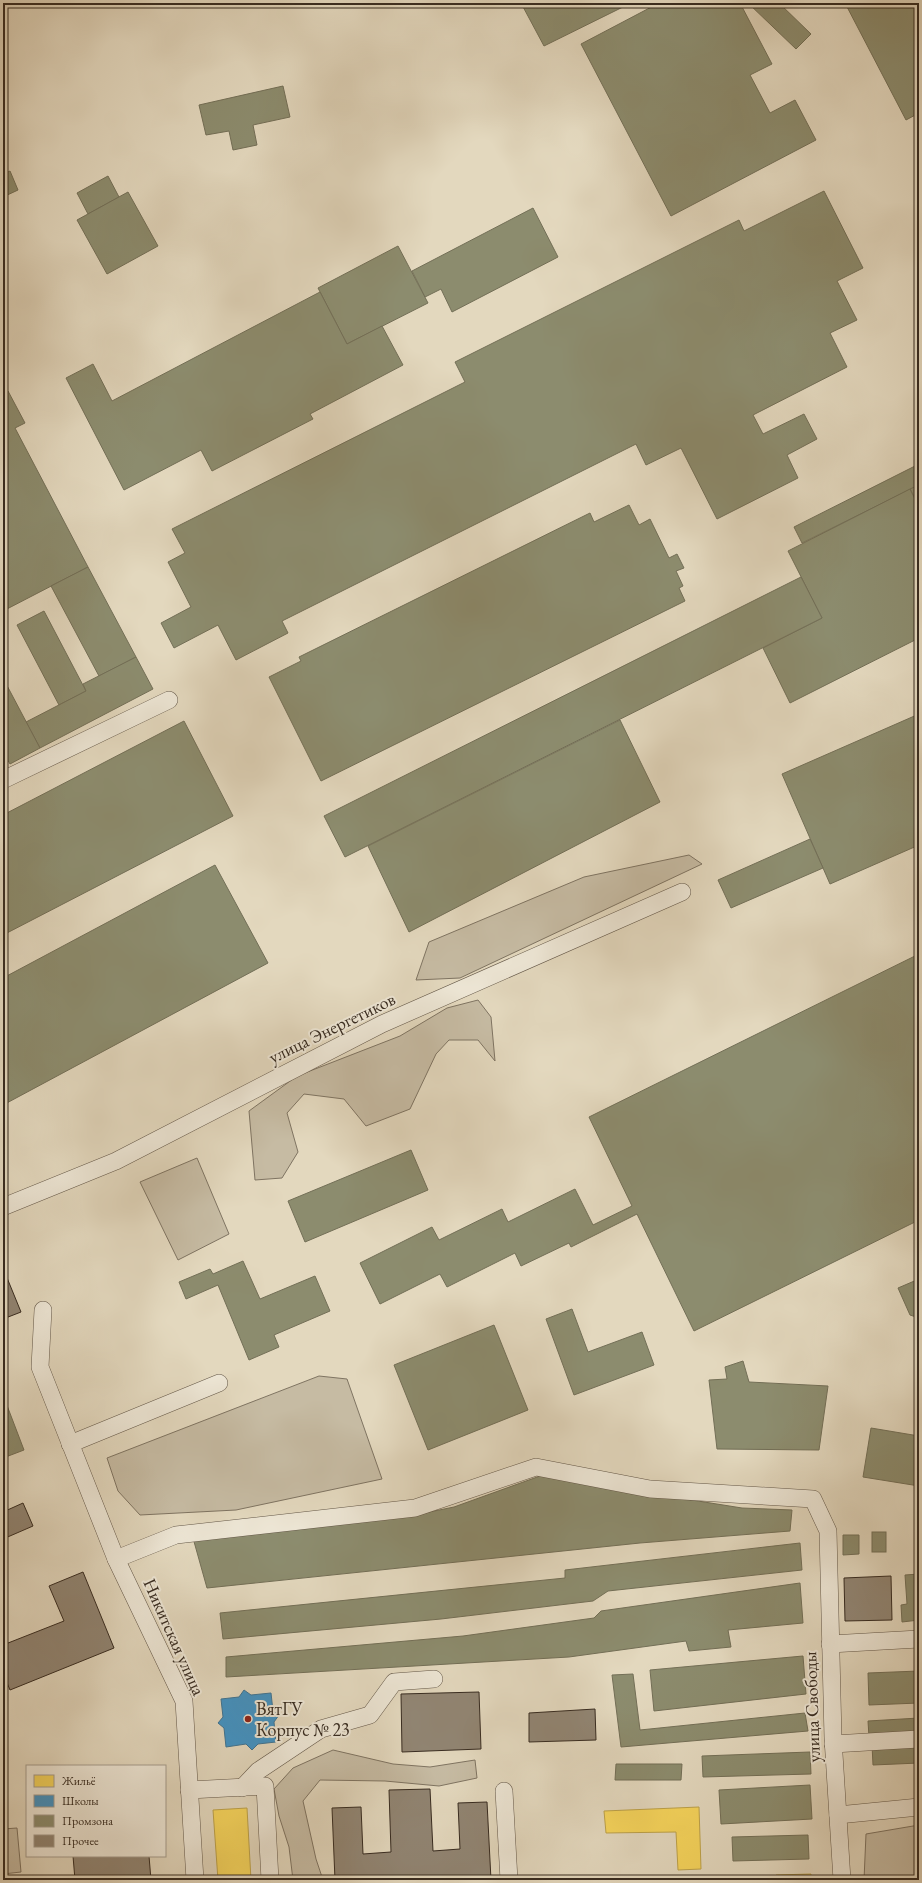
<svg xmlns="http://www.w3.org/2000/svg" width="922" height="1883" viewBox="0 0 922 1883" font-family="'EB Garamond',serif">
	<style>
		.green { fill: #c6bba3; stroke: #7f7462 }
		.homes { fill: #f6d55c; stroke: #bda24a }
		.schools { fill: #4393c3; stroke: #407492 }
		.industry { fill: #8c8c6e; stroke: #736f57 }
		.building { fill: #918573; stroke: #382c21 }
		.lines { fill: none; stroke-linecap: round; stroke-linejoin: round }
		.minor-casing { stroke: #635748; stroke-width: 18 }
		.minor { stroke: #ede6d5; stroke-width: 17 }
		.poi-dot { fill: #8f2418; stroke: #ede6d5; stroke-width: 1.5 }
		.labels { text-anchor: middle; stroke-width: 4; stroke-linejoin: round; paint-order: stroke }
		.street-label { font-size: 18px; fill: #382c21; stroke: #ede6d5 }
		.poi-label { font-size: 18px; fill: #382c21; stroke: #ede6d5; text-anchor: start }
	</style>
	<rect width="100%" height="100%" fill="#e3d8be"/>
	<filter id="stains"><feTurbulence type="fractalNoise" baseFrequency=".005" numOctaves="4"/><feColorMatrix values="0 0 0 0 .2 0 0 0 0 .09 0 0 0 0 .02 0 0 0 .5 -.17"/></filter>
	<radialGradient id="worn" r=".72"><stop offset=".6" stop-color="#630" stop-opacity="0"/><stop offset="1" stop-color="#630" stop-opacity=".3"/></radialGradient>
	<g class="green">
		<path d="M689,855L702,864L460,978L416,980L429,942L584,877Z"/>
		<path d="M478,1000L491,1017L495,1061L478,1040H449L436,1054L410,1109L366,1126L344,1099L304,1094L287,1113L298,1152L282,1178L255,1180L249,1111L297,1076L400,1036L447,1008Z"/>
		<path d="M197,1158L229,1234L178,1260L140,1182Z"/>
		<path d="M319,1376L347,1379L382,1479L236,1510L140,1515L118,1491L107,1458Z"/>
		<path d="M333,1750L393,1764L430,1767L475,1760L477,1778L439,1786L385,1781L320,1780L303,1801L316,1859L323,1880H293L289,1847L279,1816L274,1789L293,1768Z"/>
		<path d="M919,1825V1879L864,1880L866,1834Z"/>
		<path d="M17,1828L21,1872L3,1874V1829Z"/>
	</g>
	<g class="homes">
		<path d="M699,1807L701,1869L678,1870L676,1832L606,1833L604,1811Z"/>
		<path d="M247,1808L251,1880H218L213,1810Z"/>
		<path d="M811,1874V1880H777L776,1875Z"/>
	</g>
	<path class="schools" d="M244,1690L251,1695L271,1693L273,1711L279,1715L274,1722L276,1742L258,1744L252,1750L246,1744L226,1747L224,1728L218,1723L223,1717L221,1699L239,1697Z"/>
	<g class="industry">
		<path d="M521,3H631L544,46Z"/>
		<path d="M659,3H740L772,64L750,75L770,113L795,100L816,140L671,216L581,44Z"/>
		<path d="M748,3H779L811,34L796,49Z"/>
		<path d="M845,3H918L919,113L906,120Z"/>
		<path d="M283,86L290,117L253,125L257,145L233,150L229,131L206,135L199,105Z"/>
		<path d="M10,171L18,190L3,197V174Z"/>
		<path d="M108,176L119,197L88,214L77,193Z"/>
		<path d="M824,191L863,268L837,281L857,320L830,333L847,367L753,415L763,434L804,414L817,439L787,455L798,478L717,519L681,448L646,465L636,444L282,621L288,633L236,660L218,625L174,648L161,623L191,607L168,562L185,553L172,529L465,382L455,362L739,220L744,231Z"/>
		<path d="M128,192L158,246L107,274L77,220Z"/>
		<path d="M533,208L558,257L452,312L441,289L425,297L412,271Z"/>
		<path d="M398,246L428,303L347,344L318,288Z"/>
		<path d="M320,292L347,344L382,326L403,365L310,414L313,419L212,471L201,450L124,490L66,378L93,364L112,401Z"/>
		<path d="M8,391L25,423L15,428L88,567L3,611V394Z"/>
		<path d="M919,464V485L802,543L794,527Z"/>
		<path d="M919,485V507L910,489Z"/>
		<path d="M910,489L919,507V638L790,703L763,648L822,618L788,551Z"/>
		<path d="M629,505L639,525L650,519L669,558L677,554L684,568L676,571L683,586L679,588L685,601L321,781L269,677L301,661L299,657L590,513L594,522Z"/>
		<path d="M88,567L136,657L99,676L51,586Z"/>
		<path d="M801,577L822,618L345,857L324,816Z"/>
		<path d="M44,611L86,691L59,705L17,625Z"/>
		<path d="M136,657L153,689L40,748L26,722L86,691L83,684Z"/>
		<path d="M3,678L40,748L10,764L3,752Z"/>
		<path d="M919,714V845L830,884L782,774Z"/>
		<path d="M620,720L660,802L409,932L368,846Z"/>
		<path d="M184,721L233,816L3,935V815Z"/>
		<path d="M810,839L823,868L731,908L718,880Z"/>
		<path d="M215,865L268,963L3,1105V978Z"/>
		<path d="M919,954V1220L694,1331L637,1214L571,1247L569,1243L521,1266L515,1253L447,1287L440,1274L380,1304L360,1263L432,1227L439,1240L502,1209L508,1222L575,1189L593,1225L632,1206L589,1117Z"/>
		<path d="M411,1150L428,1190L305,1242L288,1201Z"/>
		<path d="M243,1261L260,1299L315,1276L330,1311L274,1335L279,1347L249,1360L218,1285L186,1299L179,1282L210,1269L213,1274Z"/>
		<path d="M919,1279V1318L910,1315L898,1288Z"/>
		<path d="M572,1309L588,1352L642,1332L654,1365L574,1395L546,1319Z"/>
		<path d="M494,1325L528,1410L428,1450L394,1365Z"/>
		<path d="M743,1361L749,1382L828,1386L819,1450L717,1449L709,1380L727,1379L725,1367Z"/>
		<path d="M3,1395L24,1450L3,1458Z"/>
		<path d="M871,1428L919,1436V1486L863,1477Z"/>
		<path d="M540,1476L742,1508L792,1510L790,1531L640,1543L207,1588L193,1538L410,1516L454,1507Z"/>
		<rect x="872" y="1532" width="14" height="20"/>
		<path d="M843,1535H859V1554L843,1555Z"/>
		<path d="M800,1543L802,1570L608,1591L593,1601L441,1619L223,1639L220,1613L565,1578V1570Z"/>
		<path d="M919,1574V1620L902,1622L901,1605L907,1604L905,1575Z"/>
		<path d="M800,1583L803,1623L728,1630L731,1647L689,1651L686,1641L569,1657L226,1677V1657L463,1636L594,1618L601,1611Z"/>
		<path d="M803,1656L806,1694L654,1711L650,1670Z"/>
		<path d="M919,1671V1703L869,1705L868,1673Z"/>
		<path d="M633,1674L640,1730L805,1713L808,1731L621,1747L612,1675Z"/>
		<path d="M919,1718V1735L869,1737L868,1721Z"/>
		<path d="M919,1743V1763L873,1765L872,1745Z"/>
		<path d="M810,1752L811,1774L703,1777L702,1756Z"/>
		<path d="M616,1764H682L681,1780H615Z"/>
		<path d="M810,1785L812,1819L721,1824L719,1790Z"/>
		<path d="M808,1835L809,1859L733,1861L732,1837Z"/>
	</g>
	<g class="building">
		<path d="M3,1268L21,1312L3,1319Z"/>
		<path d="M23,1503L33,1526L3,1539V1512Z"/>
		<path d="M83,1572L114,1648L10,1690L3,1673V1645L64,1621L49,1586Z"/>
		<path d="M891,1576L892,1620L845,1621L844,1578Z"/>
		<path d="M479,1692L481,1749L402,1752L401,1694Z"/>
		<path d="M595,1709L596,1740L529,1742V1713Z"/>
		<path d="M430,1789L433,1851L460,1849L458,1803L487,1802L491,1880H335L332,1808L361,1807L363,1854L391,1852L389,1790Z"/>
		<path d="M73,1856H149L151,1880H75Z"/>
	</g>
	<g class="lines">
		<defs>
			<g id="minor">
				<path d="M3,780L169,700"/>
				<path d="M3,1207L116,1161L382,1024L682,892"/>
				<path d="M43,1310L40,1367L116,1559L184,1701L195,1880"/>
				<path d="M70,1444L219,1383"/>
				<path d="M116,1559L176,1535L415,1508L536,1467L650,1489L813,1499L828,1531L833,1738L842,1880"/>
				<path d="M830,1644L919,1639"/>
				<path d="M833,1744L919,1739"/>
				<path d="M242,1788L258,1771L321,1729L370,1715L394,1682L434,1679"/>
				<path d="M189,1790L265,1786L270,1880"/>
				<path d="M504,1791L509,1880"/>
				<path d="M838,1815L919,1807"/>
			</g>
		</defs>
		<use href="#minor" class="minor-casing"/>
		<use href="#minor" class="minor"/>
	</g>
	<circle class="poi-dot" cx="248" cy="1719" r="4"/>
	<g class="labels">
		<g class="street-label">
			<text transform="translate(332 1028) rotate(-26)" y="6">улица Энергетиков</text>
			<text transform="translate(174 1637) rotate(66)" y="6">Никитская улица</text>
			<text transform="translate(812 1707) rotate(-92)" y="6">улица Свободы</text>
		</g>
		<g class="poi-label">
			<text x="256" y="1715">ВятГУ<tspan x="256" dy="21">Корпус № 23</tspan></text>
		</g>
	</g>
	<rect width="922" height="1883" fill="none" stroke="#e3d8be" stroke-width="16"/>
	<rect x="4" y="4" width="914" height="1875" fill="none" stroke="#382c21" stroke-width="2"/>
	<rect x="8" y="8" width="906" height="1867" fill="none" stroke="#382c21"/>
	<rect x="26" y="1765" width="140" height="92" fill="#ede6d5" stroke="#a59c8d"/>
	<rect x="34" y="1775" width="20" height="12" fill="#f6d55c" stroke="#a59c8d"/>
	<text x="62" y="1785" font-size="12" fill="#382c21">Жильё</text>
	<rect x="34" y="1795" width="20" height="12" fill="#4393c3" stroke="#a59c8d"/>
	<text x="62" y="1805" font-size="12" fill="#382c21">Школы</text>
	<rect x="34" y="1815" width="20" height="12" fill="#8c8c6e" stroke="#a59c8d"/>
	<text x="62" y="1825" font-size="12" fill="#382c21">Промзона</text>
	<rect x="34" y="1835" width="20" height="12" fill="#918573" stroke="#a59c8d"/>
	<text x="62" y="1845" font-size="12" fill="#382c21">Прочее</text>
	<rect width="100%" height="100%" filter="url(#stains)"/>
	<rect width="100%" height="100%" fill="url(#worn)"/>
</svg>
